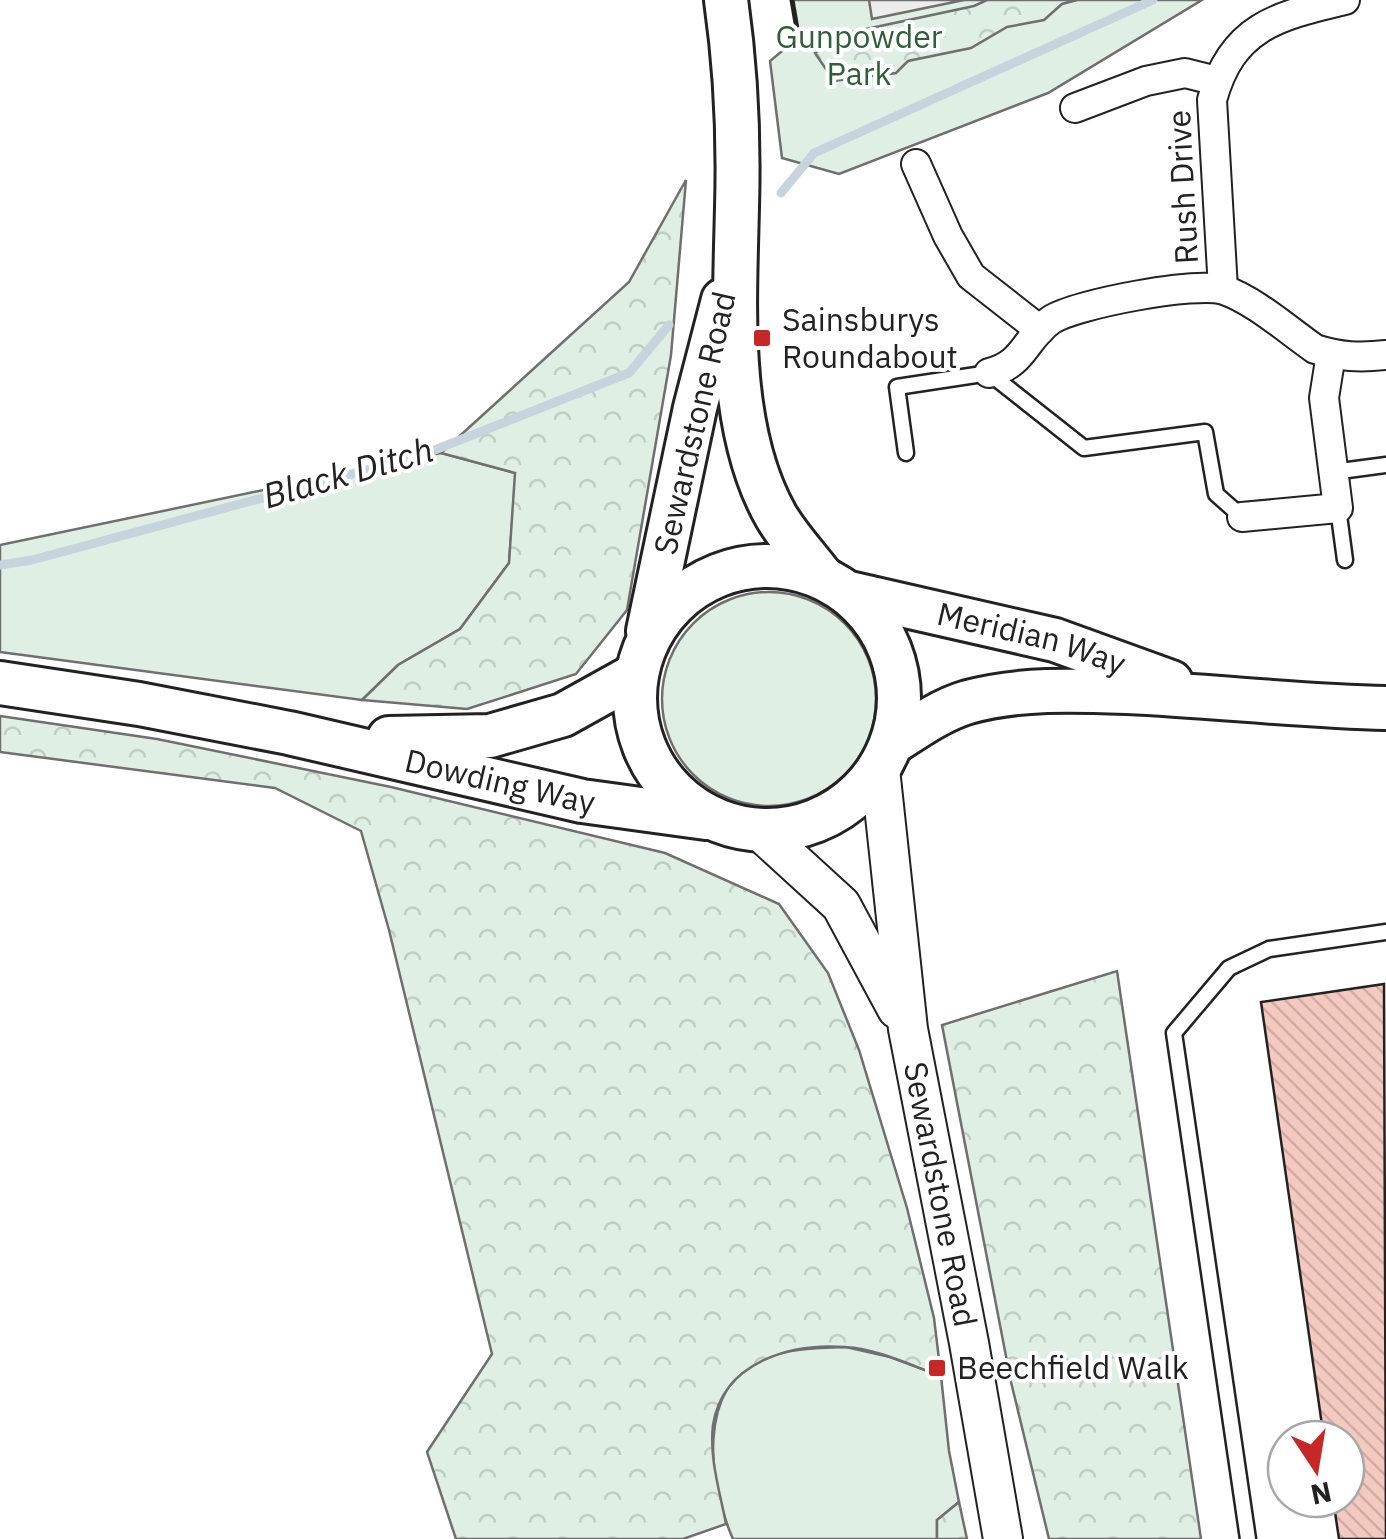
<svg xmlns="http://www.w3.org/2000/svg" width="1386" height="1539" viewBox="0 0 1386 1539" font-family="'IBM Plex Sans',sans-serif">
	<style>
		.green { fill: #e0efe3; stroke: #6f6f6f; stroke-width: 2.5 }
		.forest { fill: url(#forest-crowns); stroke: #6f6f6f; stroke-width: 2.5 }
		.parking { fill: #ededed; stroke: #6f6f6f; stroke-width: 2.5 }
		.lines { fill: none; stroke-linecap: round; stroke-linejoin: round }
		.stream { stroke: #c7d3dd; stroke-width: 9 }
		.building { fill: url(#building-back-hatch); stroke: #222; stroke-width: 2.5 }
		.lane-casing { stroke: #222; stroke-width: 19 }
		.street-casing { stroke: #222; stroke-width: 32 }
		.secondary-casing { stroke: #222; stroke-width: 42 }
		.primary-casing { stroke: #222; stroke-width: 48 }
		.lane { stroke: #fff; stroke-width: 14 }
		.street { stroke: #fff; stroke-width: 28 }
		.secondary { stroke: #fff; stroke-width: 38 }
		.primary { stroke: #fff; stroke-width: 42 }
		.wall { stroke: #222; stroke-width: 5 }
		.poi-dot { fill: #c62828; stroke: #fff; stroke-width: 4 }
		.labels { text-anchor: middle; stroke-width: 8; stroke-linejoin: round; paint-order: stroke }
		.park-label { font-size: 32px; fill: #2f5e38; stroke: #fff }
		.street-label { font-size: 32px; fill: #222; stroke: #fff }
		.poi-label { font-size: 32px; fill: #222; stroke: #fff; text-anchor: start }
		.water-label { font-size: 35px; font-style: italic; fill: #222; stroke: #fff }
	</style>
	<defs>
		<pattern id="forest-crowns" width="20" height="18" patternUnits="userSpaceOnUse" patternTransform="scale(2.5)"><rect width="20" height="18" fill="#e0efe3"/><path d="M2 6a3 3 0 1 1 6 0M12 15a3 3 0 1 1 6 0" fill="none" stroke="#c0cdc2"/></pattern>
		<pattern id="building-back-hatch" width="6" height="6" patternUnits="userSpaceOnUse" patternTransform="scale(2.5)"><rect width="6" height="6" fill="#f3c9c0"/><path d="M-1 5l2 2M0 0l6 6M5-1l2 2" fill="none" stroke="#d0aca5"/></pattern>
	</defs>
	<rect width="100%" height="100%" fill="#fff"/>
	<g class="green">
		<path d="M792,0H1202L1048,93L839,174L782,158L770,61L798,38Z"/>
		<path d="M441,453L516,473L509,563L460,629L398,665L362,700L0,652V545Z"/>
		<circle cx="769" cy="699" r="107"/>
		<path d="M846,1347L890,1357L941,1376L949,1451L959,1502L937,1520V1539H733C709,1485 695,1388 762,1359C788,1348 819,1348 846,1347Z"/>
	</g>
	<g class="forest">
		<path d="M987,0H1077L1062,4L1044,20L1007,27L971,48L908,61L896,73L834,81L815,53L843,34L974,6Z"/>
		<path d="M686,180L671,355L627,610L576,674L467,709L362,700L398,665L460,629L509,563L515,473L441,453L629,282Z"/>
		<path d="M0,716L157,739L391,787L665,853L779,904L828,973L859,1050L907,1208L934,1318L941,1376C910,1365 878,1349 845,1347C790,1343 723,1362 713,1425C709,1458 720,1492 726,1524L683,1539H456L427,1452L492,1354L389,930L361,831L275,788L0,752Z"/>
		<path d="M1117,971L1201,1539H1049L1011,1382L942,1025Z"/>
		<path d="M959,1502L967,1539H937V1520Z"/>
	</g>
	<path class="parking" d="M869,0H964L872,19Z"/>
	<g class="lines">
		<g class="stream">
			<path d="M781,193L814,153L1153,0"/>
			<path d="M0,565L32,560L422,455L629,373L669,325"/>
		</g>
	</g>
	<path class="building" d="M1384,984L1386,1539H1339L1333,1499H1346V1439H1324L1261,1002Z"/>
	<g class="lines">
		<defs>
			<g id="lane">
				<path d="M906,453L897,387L989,373L1084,448L1205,432L1216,494L1242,517"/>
				<path d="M1333,472L1386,465"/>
				<path d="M1338,508L1345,560"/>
				<path d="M1248,1539L1174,1033L1229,968L1269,949L1386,932"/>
			</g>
			<g id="street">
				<path d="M1075,108L1146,81L1185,73L1217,81"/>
				<path d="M916,164L948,236L971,276L1040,330"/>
				<path d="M1223,289L1212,100C1232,26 1278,16 1345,0"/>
				<path d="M989,373C1025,364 1024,339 1051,320C1075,304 1197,281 1224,290C1254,300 1289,331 1315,349C1340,357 1360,358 1386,355"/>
				<path d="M1242,517L1338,508L1324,398L1331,354"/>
			</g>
			<g id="secondary">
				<path id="s1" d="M880,769L908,1029L969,1343L1003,1539"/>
				<path d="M760,831L841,905L897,1009"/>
			</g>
			<g id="primary">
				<path d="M726,0C736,69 739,137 737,207C735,303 726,428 776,516C788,537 807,557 822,577"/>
				<circle cx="767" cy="698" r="132"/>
				<path id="s2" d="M849,593L1055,640L1171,682"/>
				<path d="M648,631L695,408L723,300"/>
				<path id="s3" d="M0,683L139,704L289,733L582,801L706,818"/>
				<path d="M389,738L490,736L563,715L635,675"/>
				<path d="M894,742C917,727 941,710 968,702C1020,688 1073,690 1127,692C1214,696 1299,706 1386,708"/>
			</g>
		</defs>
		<use href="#lane" class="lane-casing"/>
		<use href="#street" class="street-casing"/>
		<use href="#secondary" class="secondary-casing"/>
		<use href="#primary" class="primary-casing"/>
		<use href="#lane" class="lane"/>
		<use href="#street" class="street"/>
		<use href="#secondary" class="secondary"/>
		<use href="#primary" class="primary"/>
		<path class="wall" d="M792,0L797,29"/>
	</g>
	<g class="poi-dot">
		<rect x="752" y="328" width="20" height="20" rx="5"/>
		<rect x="927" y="1358" width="20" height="20" rx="5"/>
	</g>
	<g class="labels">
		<g class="park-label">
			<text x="859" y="48">Gunpowder<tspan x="859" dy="37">Park</tspan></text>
		</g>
		<g class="street-label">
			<text transform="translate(1183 187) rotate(-93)" y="11">Rush Drive</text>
			<text transform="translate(695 423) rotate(-77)" y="11">Sewardstone Road</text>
			<text dy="11" stroke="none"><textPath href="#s2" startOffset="188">Meridian Way</textPath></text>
			<text dy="11" stroke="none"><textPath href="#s3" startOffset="510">Dowding Way</textPath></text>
			<text dy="11" stroke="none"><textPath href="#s1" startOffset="430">Sewardstone Road</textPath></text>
		</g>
		<g class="poi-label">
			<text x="782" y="331">Sainsburys<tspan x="782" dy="37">Roundabout</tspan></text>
			<text x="957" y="1379">Beechfield Walk</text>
		</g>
		<g class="water-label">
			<text transform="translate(348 473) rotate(-16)" y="12">Black Ditch</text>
		</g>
	</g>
	<g transform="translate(1316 1469) rotate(168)"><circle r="48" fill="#ffffff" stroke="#a7a7a7" stroke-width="2.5"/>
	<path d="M0-8L18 38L0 25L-18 38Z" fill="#c62828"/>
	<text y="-15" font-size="28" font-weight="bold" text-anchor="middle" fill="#222222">N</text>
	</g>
</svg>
